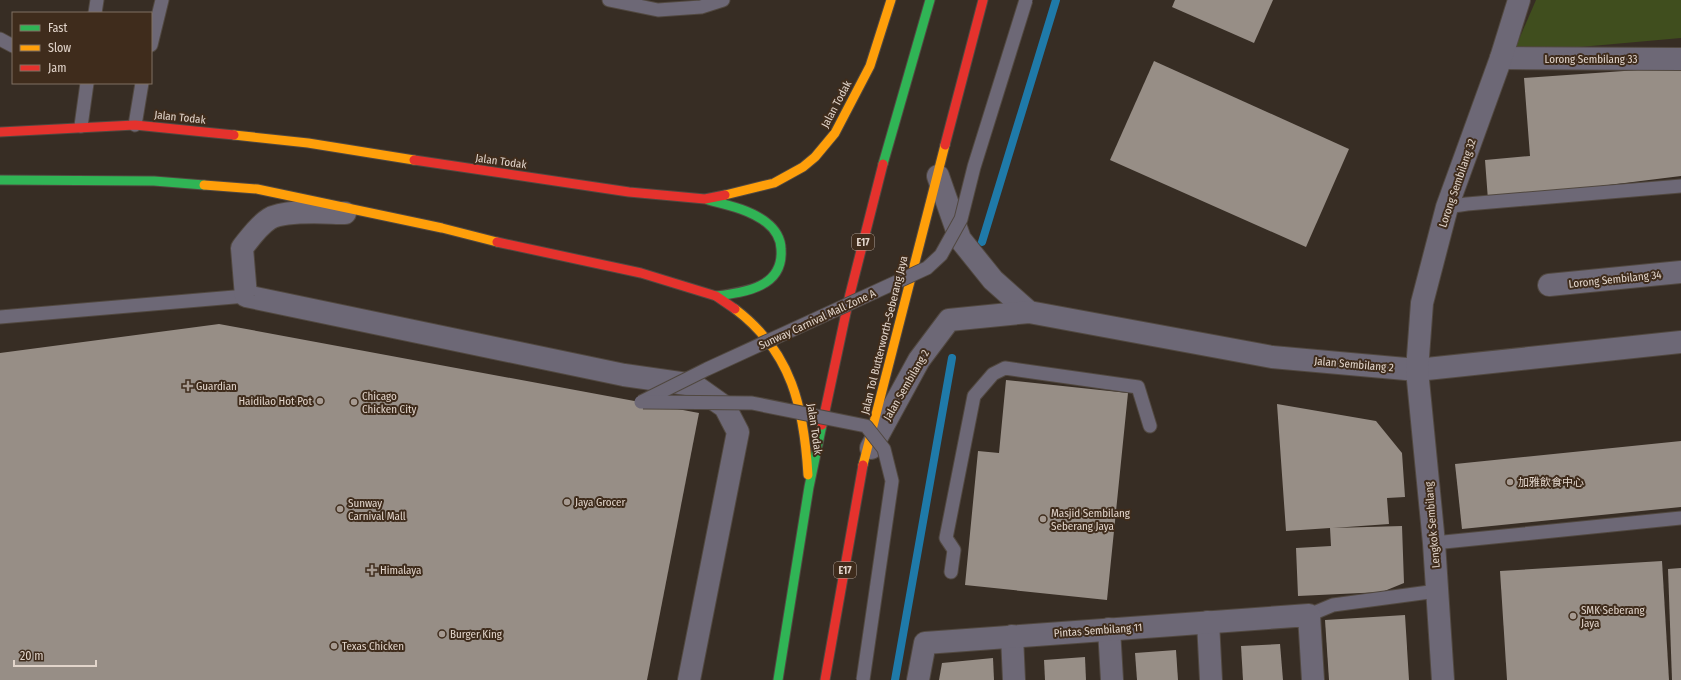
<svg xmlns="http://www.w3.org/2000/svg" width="1681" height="680" viewBox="0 0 1681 680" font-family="'Fira Sans Condensed','Noto Sans SC',sans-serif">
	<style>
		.green { fill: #404e1e }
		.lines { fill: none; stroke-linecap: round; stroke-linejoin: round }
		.stream { stroke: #1f7aa9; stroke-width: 8 }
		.building { fill: #978e86 }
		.lane-casing { stroke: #514840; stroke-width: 15 }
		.street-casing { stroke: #514840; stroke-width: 24 }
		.fast-casing { stroke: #514840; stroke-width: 11 }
		.slow-casing { stroke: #514840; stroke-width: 11 }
		.jam-casing { stroke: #514840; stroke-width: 11 }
		.lane { stroke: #6d6876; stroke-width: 13 }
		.street { stroke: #6d6876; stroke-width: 22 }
		.fast { stroke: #30b455; stroke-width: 9 }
		.slow { stroke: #ff9f0a; stroke-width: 9 }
		.jam { stroke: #e5322d; stroke-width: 9 }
		.lane-bridge-casing { stroke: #514840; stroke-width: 15; stroke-linecap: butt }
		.lane-bridge { stroke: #6d6876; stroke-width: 13 }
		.poi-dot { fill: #a69a91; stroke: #3f2c1c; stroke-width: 1.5 }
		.labels { text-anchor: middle; stroke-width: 4; stroke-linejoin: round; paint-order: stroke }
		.shield { fill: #3f2c1c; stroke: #b1a296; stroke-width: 1 }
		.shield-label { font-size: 10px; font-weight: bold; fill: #e2d5cb }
		.street-label { font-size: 11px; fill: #e2d5cb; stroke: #3f2c1c }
		.poi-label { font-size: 11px; fill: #e2d5cb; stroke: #3f2c1c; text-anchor: start }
	</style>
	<rect width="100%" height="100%" fill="#372d24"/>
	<path class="green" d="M1536,0H1681V38L1513,53Z"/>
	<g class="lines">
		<g class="stream">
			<path d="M982,242L1056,0"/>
			<path d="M895,680L952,358"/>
		</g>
	</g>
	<g class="building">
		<path d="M1175,0H1273L1254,43L1172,7Z"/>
		<path d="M1154,61L1349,149L1306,247L1110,160Z"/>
		<path d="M1681,67V176L1488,200L1485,160L1530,156L1524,78Z"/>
		<path d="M219,324L699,413L647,680H0V353Z"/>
		<path d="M1006,380L1128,393L1107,600L965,585L978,451L999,453Z"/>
		<path d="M1277,404L1376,421L1402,453L1405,497L1387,498L1389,524L1333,528L1402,526L1404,583L1382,592L1298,596L1296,548L1331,546L1330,528L1286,531Z"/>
		<path d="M1681,441V507L1462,529L1455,464Z"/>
		<path d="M1662,561L1669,680H1507L1500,571Z"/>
		<path d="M1681,568V680H1672L1668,569Z"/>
		<path d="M1405,615L1409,680H1329L1325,620Z"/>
		<path d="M1280,644L1283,680H1243L1241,646Z"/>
		<path d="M1176,650L1178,680H1137L1135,653Z"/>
		<path d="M1085,657L1086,680H1045L1044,660Z"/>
		<path d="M993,658L994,680H939L942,663Z"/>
	</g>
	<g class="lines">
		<defs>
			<g id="lane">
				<path d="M609,0L658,10L701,7L723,0"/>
				<path d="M95,13L97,0"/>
				<path d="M0,39L13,46"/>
				<path d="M151,45L162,0"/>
				<path d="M135,125L142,83"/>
				<path d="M81,126L87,83"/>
				<path d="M1447,207L1467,204L1681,186"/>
				<path d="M0,317L246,296"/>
				<path d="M1434,543L1681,518"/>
				<path d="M951,572L954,550L946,538L974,396L993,374L1005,368L1138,387L1150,426"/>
				<path d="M1309,615L1333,605L1437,591"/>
			</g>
			<g id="street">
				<path d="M1501,58L1681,59"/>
				<path d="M938,176L960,239L993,280L1029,312"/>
				<path d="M345,213C327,213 285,209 269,219C258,226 250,238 242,248L246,296L624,375L694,385L725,407L738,432L689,680"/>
				<path d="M1549,285L1681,272"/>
				<path d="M871,448L919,360L949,320L1029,312L1272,357L1417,370L1681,342"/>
				<path d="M1208,622L1211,680"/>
				<path d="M1109,629L1112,680"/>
				<path d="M1012,636L1014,680"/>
				<path d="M918,680L925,643L1309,615L1313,680"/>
				<path d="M1443,680L1434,543L1417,370L1422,303L1447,207L1501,58L1519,0"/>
			</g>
			<g id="fast">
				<path d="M883,164L930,0"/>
				<path d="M0,180L154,181L204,185"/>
				<path d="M708,200C728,205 751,210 767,223C775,229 781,239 781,249C784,287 746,292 716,296"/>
				<path d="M778,680L809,487L822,425"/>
			</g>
			<g id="slow">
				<path d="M234,135L308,143L414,160"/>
				<path d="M204,185L257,189L442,228L497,242"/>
				<path d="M725,195L774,183L803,167L815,157L835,133L870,66L891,0"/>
				<path d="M735,309C792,352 804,408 808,475"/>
				<path d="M863,465L945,145"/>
			</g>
			<g id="jam">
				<path d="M0,132L135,125L234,135"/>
				<path d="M945,145L983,0"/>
				<path d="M414,160L629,192L705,199L725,195"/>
				<path d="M497,242L641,273L716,296L735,309"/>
				<path d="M822,425L850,294L883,164"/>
				<path d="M825,680L863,465"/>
			</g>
		</defs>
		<use href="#lane" class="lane-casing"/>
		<use href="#street" class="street-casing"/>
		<use href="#fast" class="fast-casing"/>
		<use href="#slow" class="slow-casing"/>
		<use href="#jam" class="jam-casing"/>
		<use href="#lane" class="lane"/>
		<use href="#street" class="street"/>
		<use href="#fast" class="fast"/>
		<use href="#slow" class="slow"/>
		<use href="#jam" class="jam"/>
		<defs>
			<g id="lane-bridge">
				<path d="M641,402L707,369L927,268L941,255L961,219L974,167L1026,0"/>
				<path d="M643,402L752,403L866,426L884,449L892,481L863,680"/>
			</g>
		</defs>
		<use href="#lane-bridge" class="lane-bridge-casing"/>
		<use href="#lane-bridge" class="lane-bridge"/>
	</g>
	<g class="poi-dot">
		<path d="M186 380h4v4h4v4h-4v4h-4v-4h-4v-4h4z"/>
		<circle cx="320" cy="401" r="4"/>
		<circle cx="354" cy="402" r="4"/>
		<circle cx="1510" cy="482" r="4"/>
		<circle cx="567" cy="502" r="4"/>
		<circle cx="340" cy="509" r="4"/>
		<circle cx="1043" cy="519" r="4"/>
		<path d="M370 564h4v4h4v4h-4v4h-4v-4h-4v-4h4z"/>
		<circle cx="1573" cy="616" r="4"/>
		<circle cx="442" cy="634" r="4"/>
		<circle cx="334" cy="646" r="4"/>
	</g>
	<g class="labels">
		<g class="shield">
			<rect x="852" y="234" width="22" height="16" rx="3"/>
			<rect x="834" y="562" width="22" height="16" rx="3"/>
		</g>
		<g class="shield-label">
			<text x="863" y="246">E17</text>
			<text x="845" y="574">E17</text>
		</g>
		<g class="street-label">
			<text x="1591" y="63">Lorong Sembilang 33</text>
			<text transform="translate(836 104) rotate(-62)" y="4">Jalan Todak</text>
			<text transform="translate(180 117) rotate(6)" y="4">Jalan Todak</text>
			<text transform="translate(501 161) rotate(8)" y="4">Jalan Todak</text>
			<text transform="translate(1457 183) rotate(-71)" y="4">Lorong Sembilang 32</text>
			<text transform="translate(1615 279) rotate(-6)" y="4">Lorong Sembilang 34</text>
			<text transform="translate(817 319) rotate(-25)" y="4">Sunway Carnival Mall Zone A</text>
			<text transform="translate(884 335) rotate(-76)" y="4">Jalan Tol Butterworth–Seberang Jaya</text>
			<text transform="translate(1354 364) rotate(5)" y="4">Jalan Sembilang 2</text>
			<text transform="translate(906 385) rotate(-60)" y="4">Jalan Sembilang 2</text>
			<text transform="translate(815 429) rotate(82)" y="4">Jalan Todak</text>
			<text transform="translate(1432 525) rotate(-95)" y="4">Lengkok Sembilang</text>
			<text transform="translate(1098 630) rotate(-4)" y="4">Pintas Sembilang 11</text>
		</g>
		<g class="poi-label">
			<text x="196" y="390">Guardian</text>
			<text x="362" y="400">Chicago<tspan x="362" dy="13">Chicken City</tspan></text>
			<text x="312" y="405" text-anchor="end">Haidilao Hot Pot</text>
			<text x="1518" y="486">加雅飲食中心</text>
			<text x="575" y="506">Jaya Grocer</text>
			<text x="348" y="507">Sunway<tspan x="348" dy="13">Carnival Mall</tspan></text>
			<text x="1051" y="517">Masjid Sembilang<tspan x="1051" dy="13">Seberang Jaya</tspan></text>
			<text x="380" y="574">Himalaya</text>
			<text x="1581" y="614">SMK Seberang<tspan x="1581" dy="13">Jaya</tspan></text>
			<text x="450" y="638">Burger King</text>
			<text x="342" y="650">Texas Chicken</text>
		</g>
	</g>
	<rect x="12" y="12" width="140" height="72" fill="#3f2c1c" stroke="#807062"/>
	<rect x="20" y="25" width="20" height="6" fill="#30b455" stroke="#807062"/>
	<text x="48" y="32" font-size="12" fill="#e2d5cb">Fast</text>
	<rect x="20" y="45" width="20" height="6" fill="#ff9f0a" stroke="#807062"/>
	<text x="48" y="52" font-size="12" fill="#e2d5cb">Slow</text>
	<rect x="20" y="65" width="20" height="6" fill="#e5322d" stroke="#807062"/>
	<text x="48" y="72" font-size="12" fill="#e2d5cb">Jam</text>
	<path d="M14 660v6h82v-6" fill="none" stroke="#e2d5cb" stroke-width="2"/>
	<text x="20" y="660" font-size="12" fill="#e2d5cb" stroke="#3f2c1c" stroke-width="3" paint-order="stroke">20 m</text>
</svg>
